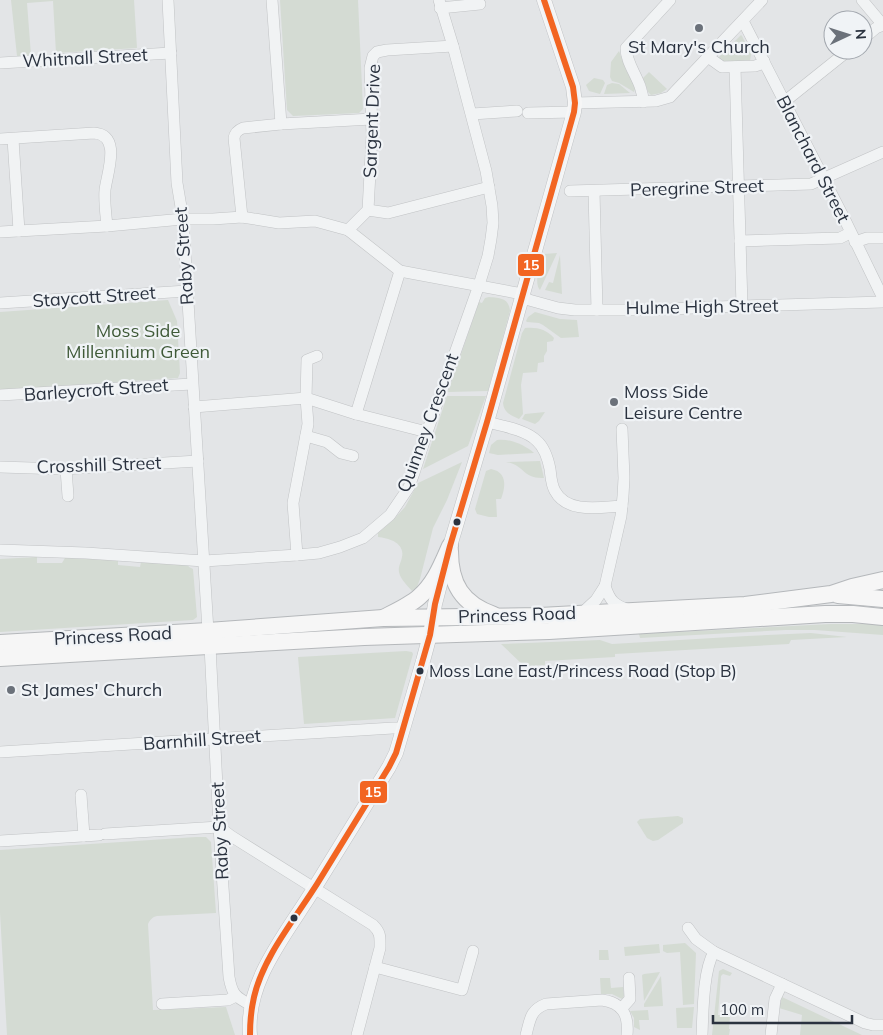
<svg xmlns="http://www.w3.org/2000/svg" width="883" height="1035" viewBox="0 0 883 1035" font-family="Mulish,sans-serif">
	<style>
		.green { fill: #d4dbd3 }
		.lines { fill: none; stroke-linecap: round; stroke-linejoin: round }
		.minor-casing { stroke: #c1c3c5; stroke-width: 12 }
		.major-casing { stroke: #bfc2c5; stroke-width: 15 }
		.highway-casing { stroke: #b5b8bb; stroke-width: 18 }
		.minor { stroke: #f1f3f4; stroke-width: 11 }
		.major { stroke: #f6f6f6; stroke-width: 14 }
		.highway { stroke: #f6f6f6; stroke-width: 16 }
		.bus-1-casing { stroke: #f0f3f6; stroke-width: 10 }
		.bus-1 { stroke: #f26522; stroke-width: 6 }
		.poi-dot { fill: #6b717a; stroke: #f0f3f6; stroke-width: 2 }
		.bus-dot { fill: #2a323f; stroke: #f0f3f6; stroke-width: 2 }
		.labels { text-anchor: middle; stroke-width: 4.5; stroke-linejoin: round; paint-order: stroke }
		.bus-label { font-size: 17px; fill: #2a323f; stroke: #f0f3f6; text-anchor: start }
		.poi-label { font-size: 18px; fill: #2a323f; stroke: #f0f3f6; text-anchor: start }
		.street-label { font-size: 18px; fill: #2a323f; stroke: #f0f3f6 }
		.park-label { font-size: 18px; fill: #3f5a38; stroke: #f0f3f6 }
		.line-badge { stroke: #f0f3f6; stroke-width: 2 }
		.badge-label { font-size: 14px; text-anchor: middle; font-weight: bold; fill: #fff }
	</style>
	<rect width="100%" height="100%" fill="#e3e5e7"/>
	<g class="green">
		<path d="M11,0H134L137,48L56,53L53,1L27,3L31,55L17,56Z"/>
		<path d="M280,0H358L363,109L359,113L293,116L287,110Z"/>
		<path d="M741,35L742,36L751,54L750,61L725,64L718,58Z"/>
		<path d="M619,51L626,70L634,85L635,89L634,92L619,83L612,81L610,77L611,62Z"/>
		<path d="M649,72L667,89L661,93L651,95L648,92L643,78Z"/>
		<path d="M594,78L603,80L605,83L600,94L589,91L586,85Z"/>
		<path d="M612,83L619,84L630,93L604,94L607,85Z"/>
		<path d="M557,253L540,290C533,282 541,264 544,254Z"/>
		<path d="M560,255L562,294L545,290L549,282L553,283Z"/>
		<path d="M489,297C500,298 509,298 510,311L488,391L448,392L479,302L482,303L485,298Z"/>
		<path d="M168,300L177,321L180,373L178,378L0,390V312Z"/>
		<path d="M535,312L560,319L577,320L579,337L561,338L543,325L539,323L527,322L526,321L528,317Z"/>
		<path d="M525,328C537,327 546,329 554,338L553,341L547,342V351L544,356V362L538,363L537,372L523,373L521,385L523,414L519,419C511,415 504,413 503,403L522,333Z"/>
		<path d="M447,396H486L468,446L423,469Z"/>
		<path d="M545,412L539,421L535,424L522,419L525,414Z"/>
		<path d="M497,440C509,438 525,445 534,453L498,455L489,453L491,445Z"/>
		<path d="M540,461L544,478C522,479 525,465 506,462Z"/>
		<path d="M462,462L447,500L433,528L420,579L417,587L412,591C408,586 400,579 399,572C398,566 401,563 402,557C405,543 389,538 378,537V533L394,519L405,507L418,483Z"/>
		<path d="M491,469C507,472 506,486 501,499H496L497,517H489L477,514L475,509L486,471Z"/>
		<path d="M37,557V563H62L65,558L118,560V565L140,567L141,562L188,565L189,567L193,569L197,617L193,620L0,632V559Z"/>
		<path d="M830,624H878L883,625V635L815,630H786L640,638L639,634Z"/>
		<path d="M811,633L847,637L791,640L789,644L615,654V657L545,661V665L524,666L501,644L600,640L612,644L747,636Z"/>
		<path d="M406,651L412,652L413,654L395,718L304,724L298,657Z"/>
		<path d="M678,816L683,818V823L658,840L653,841L647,838L637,822L640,819Z"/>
		<path d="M196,837H206L211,842L216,913L157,916C152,917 150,920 148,924L153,1010L226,1007L235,1035H7L0,913V850Z"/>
		<path d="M685,943L696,953L694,1004L683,1005L680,952L667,953L663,951V945Z"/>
		<path d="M659,944L660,953L625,956L624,947Z"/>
		<path d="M599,950H608L609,960H599Z"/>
		<path d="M723,969L732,973L730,976L723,974L721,976L718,1015L730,1016L729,1029H730L729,1035H732H712L719,971Z"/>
		<path d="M660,972L644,1001L642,975L644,974Z"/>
		<path d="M661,976L663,1006L644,1007V1004Z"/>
		<path d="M600,978H610L611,988L623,987L624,996L622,999L612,994H601Z"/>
		<path d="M782,997L862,1035H800L802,1015L779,1008Z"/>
		<path d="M694,1007L692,1028H677L676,1008Z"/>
		<path d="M648,1010L649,1020H639L640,1030L634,1027V1018L630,1011Z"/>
	</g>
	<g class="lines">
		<defs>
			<g id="minor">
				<path d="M168,0L177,183L183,219L208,631"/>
				<path d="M272,0L281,124"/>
				<path d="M862,0L883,25"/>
				<path d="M440,8L480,4"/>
				<path d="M743,21L844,218L883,298"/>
				<path d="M863,39L876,28L883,25"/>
				<path d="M708,57L722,67L755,66L761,64L764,61"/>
				<path d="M0,63L171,53"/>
				<path d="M735,67L742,306"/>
				<path d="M643,102C643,81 626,66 626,48L670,0"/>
				<path d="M784,102L849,50"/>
				<path d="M575,103L656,101L670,97L762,0"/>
				<path d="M528,113L574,112"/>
				<path d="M472,114L517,111"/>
				<path d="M0,139L94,133C122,135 107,173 105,190C104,202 106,215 107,226"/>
				<path d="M13,139L19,231"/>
				<path d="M570,191L811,184L883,152"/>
				<path d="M594,191L597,310"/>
				<path d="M368,210L388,213L489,187"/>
				<path d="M242,217L234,138C235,132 238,130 243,128L281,124L372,119"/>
				<path d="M348,230L368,210L372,135L370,68L373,56L377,52L387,50L453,46"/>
				<path d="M0,232L107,226L183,219H213L242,217L279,223L315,221L348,230L400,271L517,293L529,300L558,308L575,310H645L742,306L883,302"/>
				<path d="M740,241L840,238L850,233"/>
				<path d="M855,242L867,238H883"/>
				<path d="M0,303L187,291"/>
				<path d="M0,395L192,384"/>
				<path d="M194,407L306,398L356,414L427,432"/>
				<path d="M356,414L400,271"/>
				<path d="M487,422C503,426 526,430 537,441C545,448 548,459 550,469C551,476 551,484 555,491C567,514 601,507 622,506"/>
				<path d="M306,436L327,442L341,453L353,456"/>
				<path d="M0,467L63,469L198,461"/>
				<path d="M66,469L68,496"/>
				<path d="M0,550L86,553L204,561L297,555L319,553L340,547L363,538L390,515L409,487L414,473L427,432L479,285L488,256L491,239L493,223L492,206L486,171L453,46L439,0"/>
				<path d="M297,555L293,503L308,424L306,398L307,360L317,356"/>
				<path d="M605,586C610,601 614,605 629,610"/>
				<path d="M582,613L596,600L605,586L621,516L623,496L624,478L622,429"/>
				<path d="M210,646L219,827L229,977C232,994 235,997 251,1005"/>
				<path d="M0,752L393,728H397L403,730"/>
				<path d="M81,795L84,836"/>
				<path d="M105,834L219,827L231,836L373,925C381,933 380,937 380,948L357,1035"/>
				<path d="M0,841L99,835"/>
				<path d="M688,928L696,939L714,952L865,1023L873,1025H883"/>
				<path d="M375,967L462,990L473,951"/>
				<path d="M162,1004L228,1000L236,996"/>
				<path d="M622,1008L630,999L629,978"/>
				<path d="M526,1035C530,1020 530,1010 546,1004L602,1000C623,1003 629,1015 627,1035"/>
				<path d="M702,1035C703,1013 703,970 714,952"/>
				<path d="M771,1035L775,999L782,984"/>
			</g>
			<path id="major" d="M250,1035C245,980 288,932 315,887C340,847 364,807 389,767L396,753L423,661L430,635L435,604L450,546L487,422L574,112L575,103L573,87L544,0"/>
			<g id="highway">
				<path d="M450,551C450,584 462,604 494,615"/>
				<path d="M838,595L883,599"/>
				<path d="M385,617C397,611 410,605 419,597C435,583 442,564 450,546"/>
				<path d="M0,643L208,631L383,618L540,616L745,605L831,594L852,587L883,580"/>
				<path d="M0,658L364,637L549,631L825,614H853L883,617"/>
			</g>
		</defs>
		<use href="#minor" class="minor-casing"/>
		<use href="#major" class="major-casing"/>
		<use href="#highway" class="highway-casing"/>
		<use href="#minor" class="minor"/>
		<use href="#major" class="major"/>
		<use href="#highway" class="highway"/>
		<defs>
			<path id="bus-1" d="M250,1035C250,1022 251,1010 254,997C263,957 295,919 317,884C341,845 365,806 389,767L396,753L430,635L435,604L450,546L487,422L574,112L575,103L573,87L544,0"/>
		</defs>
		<use href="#bus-1" class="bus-1-casing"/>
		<use href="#bus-1" class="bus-1"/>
	</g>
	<g class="poi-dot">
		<circle cx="699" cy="28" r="5"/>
		<circle cx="614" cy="402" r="5"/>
		<circle cx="11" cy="690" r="5"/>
	</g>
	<g class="bus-dot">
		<circle cx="457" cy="522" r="4.5"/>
		<circle cx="420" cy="671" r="4.5"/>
		<circle cx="294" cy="918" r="4.5"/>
	</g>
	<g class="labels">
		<g class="bus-label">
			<text x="429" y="677">Moss Lane East/Princess Road (Stop B)</text>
		</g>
		<g class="poi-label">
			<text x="699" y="53" text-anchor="middle">St Mary's Church</text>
			<text x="624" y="398">Moss Side<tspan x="624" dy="21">Leisure Centre</tspan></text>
			<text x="21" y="696">St James' Church</text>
		</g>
		<g class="street-label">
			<text transform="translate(85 58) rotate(-3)" y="6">Whitnall Street</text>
			<text transform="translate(372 121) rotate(-88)" y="6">Sargent Drive</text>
			<text transform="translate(813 159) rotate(63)" y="6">Blanchard Street</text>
			<text transform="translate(697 188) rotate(-2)" y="6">Peregrine Street</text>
			<text transform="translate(184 256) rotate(-94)" y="6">Raby Street</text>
			<text transform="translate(94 297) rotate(-4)" y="6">Staycott Street</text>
			<text transform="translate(702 307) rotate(-1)" y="6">Hulme High Street</text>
			<text transform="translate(96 390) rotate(-4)" y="6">Barleycroft Street</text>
			<text transform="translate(428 423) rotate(-70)" y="6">Quinney Crescent</text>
			<text transform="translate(99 465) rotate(-2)" y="6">Crosshill Street</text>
			<text transform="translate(517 615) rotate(-2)" y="6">Princess Road</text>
			<text transform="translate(113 636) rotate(-3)" y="6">Princess Road</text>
			<text transform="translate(202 740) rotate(-4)" y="6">Barnhill Street</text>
			<text transform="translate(220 831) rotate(-93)" y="6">Raby Street</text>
		</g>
		<g class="park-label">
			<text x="138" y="337">Moss Side<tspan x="138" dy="21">Millennium Green</tspan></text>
		</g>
	</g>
	<g class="line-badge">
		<rect x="517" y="253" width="28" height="24" rx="5" fill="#f26522"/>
		<rect x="359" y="780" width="29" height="24" rx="5" fill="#f26522"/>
	</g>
	<g class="badge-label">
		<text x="531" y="270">15</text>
		<text x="373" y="797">15</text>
	</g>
	<g transform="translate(848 35) rotate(86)"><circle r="24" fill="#f0f3f6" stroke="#a1a6ad"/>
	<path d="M0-4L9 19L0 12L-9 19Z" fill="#6b717a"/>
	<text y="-8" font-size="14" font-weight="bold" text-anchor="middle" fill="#2a323f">N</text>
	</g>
	<path d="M713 1015v8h139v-8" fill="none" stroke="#2a323f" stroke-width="2.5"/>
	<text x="720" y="1015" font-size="15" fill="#2a323f" stroke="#f0f3f6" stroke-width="4" paint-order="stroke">100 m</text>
</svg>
